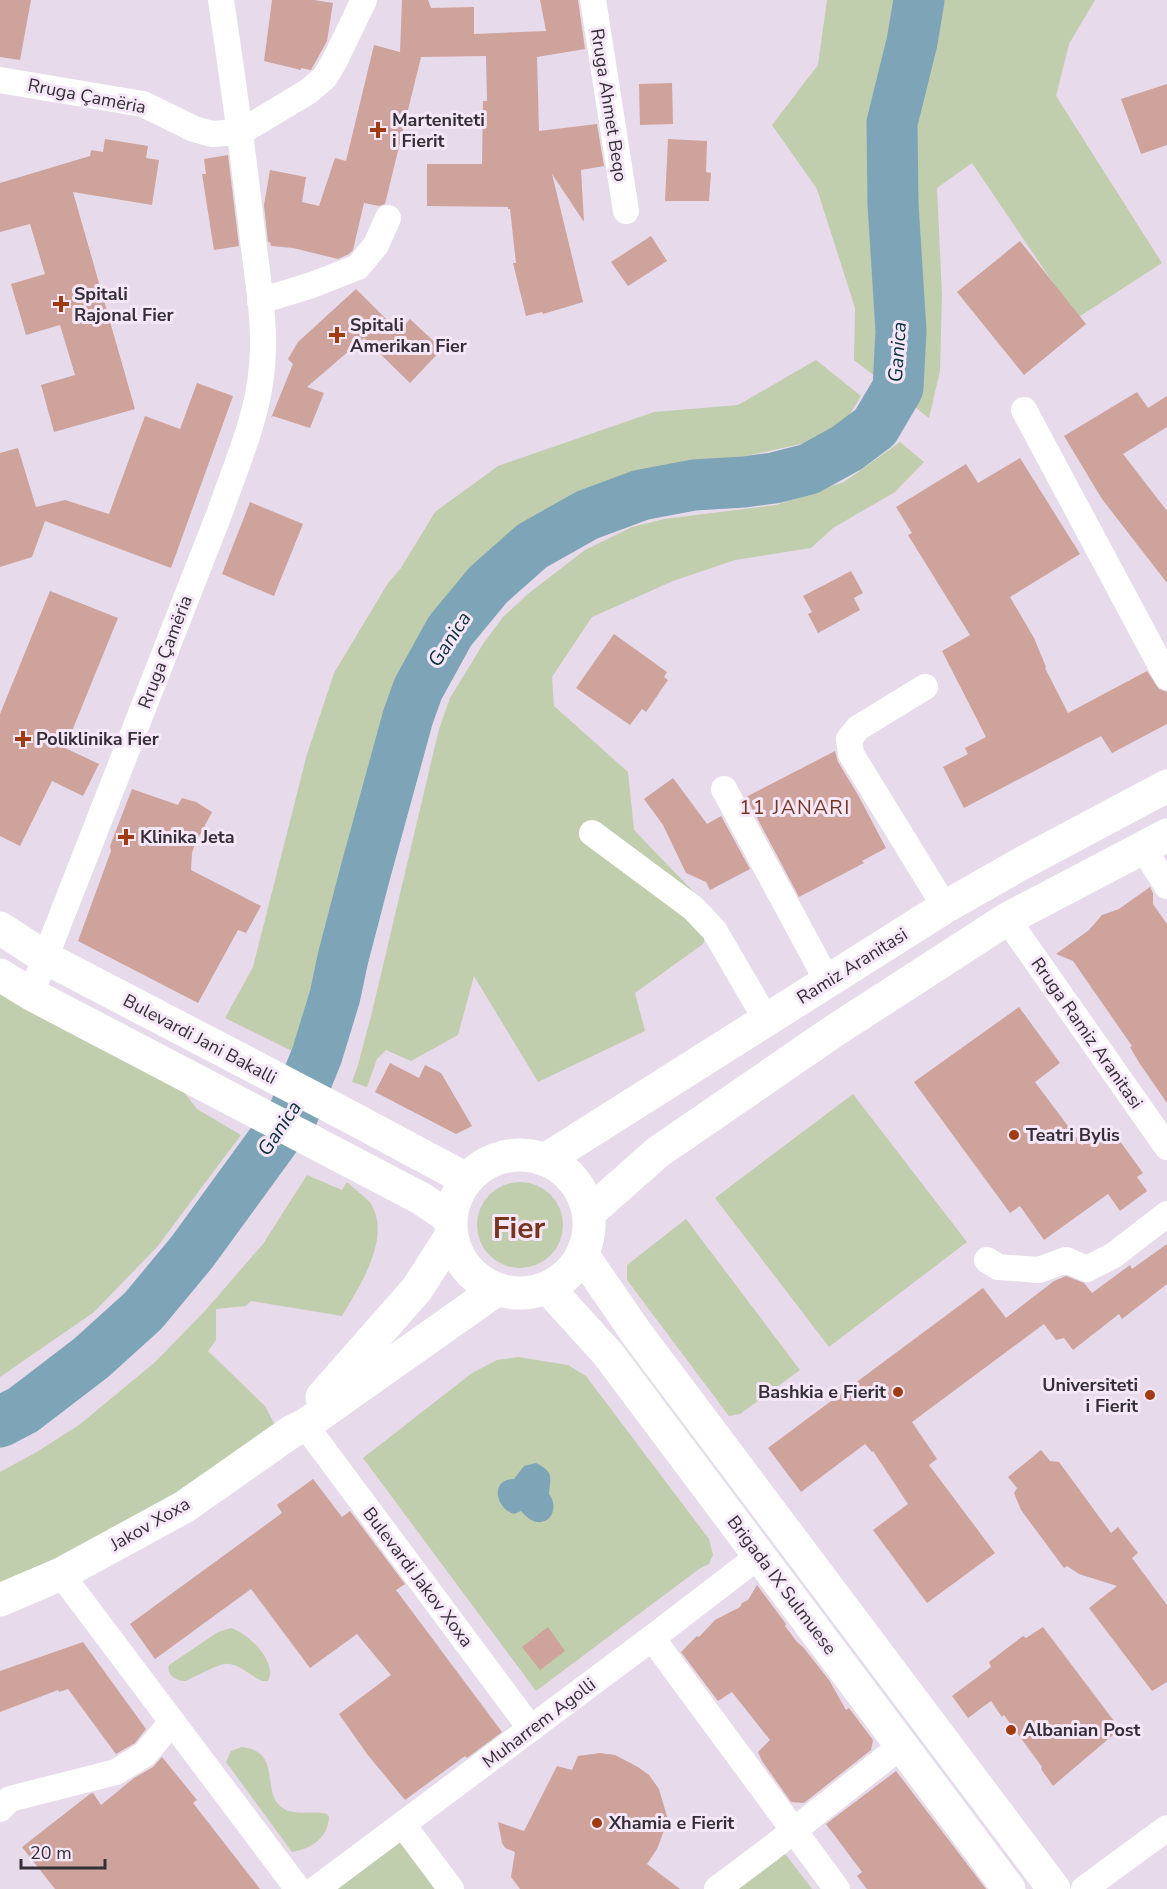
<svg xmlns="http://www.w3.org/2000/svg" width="1167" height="1889" viewBox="0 0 1167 1889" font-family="'Nunito Sans',sans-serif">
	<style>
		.green { fill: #c0cead }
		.water { fill: #7da5b7 }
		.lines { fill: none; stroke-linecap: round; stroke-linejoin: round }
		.river { stroke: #7da5b7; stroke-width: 51 }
		.building { fill: #cda39c }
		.street { stroke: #fff; stroke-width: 26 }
		.secondary { stroke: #fff; stroke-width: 33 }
		.poi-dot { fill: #a13b12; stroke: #f5e7f8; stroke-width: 2 }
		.labels { text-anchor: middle; stroke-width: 6; stroke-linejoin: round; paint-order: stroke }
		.street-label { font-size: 18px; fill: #342f36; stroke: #f5e7f8 }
		.poi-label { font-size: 18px; font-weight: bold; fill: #342f36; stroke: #f5e7f8; text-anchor: start }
		.water-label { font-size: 20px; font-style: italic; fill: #092f3d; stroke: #f5e7f8 }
		.neighbourhood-label { font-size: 20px; letter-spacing: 1.5px; fill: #78351e; stroke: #f5e7f8 }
		.town-label { font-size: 30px; font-weight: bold; fill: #78351e; stroke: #f5e7f8 }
	</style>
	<rect width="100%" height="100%" fill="#e7daeb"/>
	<g class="green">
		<path d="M827,0H1095L1069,44L1056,96L1162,263L1077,318L972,163L937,188L942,295L940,371L929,418L854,360L855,308L817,189L772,125L818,65Z"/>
		<path d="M816,360L861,396L844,424L814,441L733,459L666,469L593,491L513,536L449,598L415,650L395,694L367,801L323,984L306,1036L296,1053L225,1018L253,967L307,754L334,673L388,583L401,568L435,512L498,466L654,412L738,405Z"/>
		<path d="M900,442L924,462L895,492L833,528L811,548L735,560L673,581L592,617L552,677L554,706L628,772L634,830L713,912L703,944L635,993L645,1031L538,1082L474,976L458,1035L411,1061L386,1050L377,1059L367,1087L352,1082L358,1065L372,1012L439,729L450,698L483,644L503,617L529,593L585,550L632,527L664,519L776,505L844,482Z"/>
		<path d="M0,983L176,1082L197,1109L241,1135L157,1247L94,1312L0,1377Z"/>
		<path d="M853,1094L967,1242L829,1347L715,1198Z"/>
		<path d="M307,1175L342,1190L347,1182C354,1189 365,1196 371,1204C392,1238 359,1287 342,1316L251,1301L246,1306L216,1309V1340L208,1351L265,1406L278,1431L178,1502L0,1590V1472L35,1453L79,1425L154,1363L204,1312L263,1244Z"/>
		<circle cx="520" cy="1225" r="43"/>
		<path d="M686,1219L800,1370L740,1414L729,1416L627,1280V1265Z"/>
		<path d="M518,1357L568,1365L586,1376L709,1539L713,1555L709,1564L699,1569L536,1691L363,1458L472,1373L497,1360Z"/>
		<path d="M231,1628C248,1633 278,1662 268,1681C255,1683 241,1662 225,1664C216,1665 195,1677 185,1681C176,1681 166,1675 169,1665L218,1632Z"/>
		<path d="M242,1747C284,1752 259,1794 284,1809C296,1816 313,1810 327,1814L329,1817C328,1838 311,1849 292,1852L226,1762L231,1751Z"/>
		<path d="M413,1825L461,1889H327Z"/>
		<path d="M783,1851L812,1889H734Z"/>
	</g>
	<path class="water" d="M536,1463C555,1473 550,1477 549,1494C558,1505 553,1524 537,1522C531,1521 525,1516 521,1511L514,1514C495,1508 490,1479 514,1479L524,1466Z"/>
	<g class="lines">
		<path class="river" d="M0,1422L23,1410L91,1358L143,1311L192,1252L294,1112L317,1055L335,996L343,958L366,870L408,717L418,689L450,631L488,585L532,546L587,515L641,495L694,485L744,482L774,478L809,469L847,448L875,427L898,388L901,331L893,204L892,123L912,42L919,0"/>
	</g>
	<g class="building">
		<path d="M0,0H31L20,60L0,57Z"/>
		<path d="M272,0H314L333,3L327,41L311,70L301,68V70L264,61Z"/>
		<path d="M402,0H428L431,8L474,7V34L546,31L540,0H578L585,49L537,57L539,131L597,124L604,166L581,170L584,222L552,174L583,302L543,314L542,312L526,316L513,263H516L510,209H508V207L427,206V164H482L483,101H487L486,56L421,57L385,204L379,206L364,203L353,250L349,254L338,259L293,248L271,246L270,242H268L264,205L270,170L306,177L302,202L319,206L335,158L346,161L374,45L400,52Z"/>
		<path d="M672,83L673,124L640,125L639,84Z"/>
		<path d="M1167,84V145L1141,154L1121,99Z"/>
		<path d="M105,139L148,146L146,158L159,160L152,205L73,192L135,409L54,432L41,385L75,375L60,325L26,335L11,284L45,274L30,224L0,232V183L90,156L91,150L103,152Z"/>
		<path d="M668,139L707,141L706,172L711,173L709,201H665Z"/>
		<path d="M228,155L239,246L214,250L202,174H206L204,159Z"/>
		<path d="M651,236L667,261L628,286L611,262Z"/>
		<path d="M1020,241L1086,324L1024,375L957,292Z"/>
		<path d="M356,289L399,332L410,319L442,349L410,383L364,338L307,387L324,393L310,428L273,416L271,418L293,364L288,359L298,342Z"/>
		<path d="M197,383L233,396L171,568L45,521L32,557L0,567V453L18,448L36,507L65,500L109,514L145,416L180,429Z"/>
		<path d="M1137,392L1148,408L1167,396V427L1123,454L1167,511V583L1102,499L1064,436Z"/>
		<path d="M1020,458L1080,554L1010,597L1034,638L1046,667L1045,668L1068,713L1147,671L1159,689L1167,692V724L1112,753L1101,736L964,808L943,767L968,754L965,748L986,737L942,651L970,635L908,535L912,533L896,507L966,464L978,483Z"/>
		<path d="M250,502L303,524L274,596L222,574Z"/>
		<path d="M851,571L863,593L854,598L860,610L818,633L808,614L812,612L803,596Z"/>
		<path d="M50,591L118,618L65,748L99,764L83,796L52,781L20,846L0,836V714Z"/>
		<path d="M614,634L667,672L664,677L668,680L646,712L642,709L630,725L576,688Z"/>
		<path d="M835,751L838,762L858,795L886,848L862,861L864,863L799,897L746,797Z"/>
		<path d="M673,778L707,824L721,816L750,869L710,890L706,882L686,873L663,825L644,799Z"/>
		<path d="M132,789L178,805L182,798L196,802L212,812L195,844L192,853L191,870L261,906L246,933L238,930L198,1003L78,941L111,851L110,846Z"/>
		<path d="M1150,887L1153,893V904L1167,924V1103L1140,1064L1130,1047L1132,1046L1073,961L1056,954L1089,930L1102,915L1119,909Z"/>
		<path d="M1019,1007L1060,1063L1035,1082L1082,1145L1109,1126L1143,1173L1137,1177L1147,1191L1120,1211L1108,1194L1044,1240L1020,1206L1010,1213L914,1082Z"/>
		<path d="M390,1063L419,1078L425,1065L441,1073L472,1126L456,1134L375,1092Z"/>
		<path d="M1167,1244V1284L1122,1319L1119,1314L1073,1350L1064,1338L1056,1340L1044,1324L912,1422L937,1459L929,1465L995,1553L927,1603L873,1530L908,1504L873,1451L872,1452L865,1444L801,1492L768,1448L983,1288L1006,1318L1054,1281L1066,1276L1084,1283L1092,1293L1130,1265L1132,1269Z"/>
		<path d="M1041,1450L1050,1461L1059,1462L1111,1533L1118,1527L1138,1553L1132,1558L1167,1605V1682L1152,1691L1089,1608L1117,1586L1079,1574L1067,1566L1064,1568L1021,1510L1014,1493L1017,1488L1008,1477Z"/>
		<path d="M313,1479L342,1517L350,1511L405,1584L396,1590L502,1732L467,1758L465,1756L405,1800L367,1754L339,1714L391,1675L357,1634L310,1668L251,1589L155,1659L130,1624L282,1513L277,1505Z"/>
		<path d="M757,1585L786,1624L785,1626L797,1642L803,1647L829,1680L846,1710L849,1708L873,1740L871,1750L804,1803L791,1802L762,1761L758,1752L770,1740L732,1692L718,1701L681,1652L697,1636L699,1637L715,1620L740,1607L742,1603L748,1600Z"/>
		<path d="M548,1627L565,1651L540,1670L522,1647Z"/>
		<path d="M1043,1627L1120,1729L1053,1786L1041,1769L1042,1767L1004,1715L1002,1717L991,1701L968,1718L952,1696L991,1667L989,1662L1023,1636L1026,1638Z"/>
		<path d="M83,1642L146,1729L135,1743L116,1754L68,1689L59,1692L58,1690L0,1712V1671Z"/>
		<path d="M600,1753L615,1755L638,1767L649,1775L659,1789L668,1820L657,1849L647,1864L680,1889H520L511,1877L515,1852L505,1848L502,1843L498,1822L524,1831L557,1766L572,1770L578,1756Z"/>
		<path d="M162,1757L197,1800L193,1803L260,1889H55L22,1847L90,1794L93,1793L101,1805L134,1778L153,1767Z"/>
		<path d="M896,1771L932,1818L986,1889H867L857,1876L862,1872L826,1824Z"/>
	</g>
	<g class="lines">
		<g class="street">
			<path d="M593,0L626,211"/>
			<path d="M0,80L143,104L194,129L212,134L241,132L309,91L325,77L334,62L364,0"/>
			<path d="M260,301L312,285L358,267L376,245L388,218"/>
			<path d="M1024,410L1167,677"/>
			<path d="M925,687L858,728L849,739L851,754L945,907"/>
			<path d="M724,789L828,982"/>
			<path d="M592,833L693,908L714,930L767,1021"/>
			<path d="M1143,848L1167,886"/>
			<path d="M1007,919L1167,1147"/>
			<path d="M31,994L220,512C236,465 258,417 262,367C266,326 258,282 253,240C244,160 233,80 221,0"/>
			<path d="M987,1260L998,1267L1039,1270L1066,1260L1087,1269L1114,1255L1167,1214"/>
			<path d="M305,1425L531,1729"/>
			<path d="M61,1574L298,1889"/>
			<path d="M652,1638L837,1889"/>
			<path d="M0,1809L10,1799L116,1772L145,1754L172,1722"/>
			<path d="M403,1825L451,1889"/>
			<path d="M316,1889L652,1638L760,1555"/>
			<path d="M717,1889L769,1850L901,1746"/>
			<path d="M1084,1889L1167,1828"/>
		</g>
		<g class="secondary">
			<path d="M0,928L46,958L356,1120L466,1179"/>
			<path d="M0,975L31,994L422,1199L450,1218"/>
			<circle cx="520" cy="1224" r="69"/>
			<path d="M545,1160L945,907L1017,866L1167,786"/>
			<path d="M589,1213L658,1152L837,1029L1007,919L1167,835"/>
			<path d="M582,1254L637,1334L1054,1889"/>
			<path d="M548,1288L608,1354L1009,1889"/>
			<path d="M322,1397L417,1289L451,1236"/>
			<path d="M0,1600L61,1574L184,1507L291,1432L305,1425L496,1290"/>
		</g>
	</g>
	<g class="poi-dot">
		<path d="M375 121h6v6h6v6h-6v6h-6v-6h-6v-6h6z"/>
		<path d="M58 295h6v6h6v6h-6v6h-6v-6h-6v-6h6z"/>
		<path d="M334 326h6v6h6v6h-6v6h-6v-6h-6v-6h6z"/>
		<path d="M20 730h6v6h6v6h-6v6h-6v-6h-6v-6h6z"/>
		<path d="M123 828h6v6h6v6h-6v6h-6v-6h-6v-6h6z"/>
		<circle cx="1014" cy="1135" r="6"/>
		<circle cx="898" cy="1392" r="6"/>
		<circle cx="1150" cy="1395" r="6"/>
		<circle cx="1011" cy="1730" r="6"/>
		<circle cx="597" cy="1823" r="6"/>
	</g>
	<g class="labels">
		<g class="street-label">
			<text transform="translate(87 96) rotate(11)" y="6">Rruga Çamëria</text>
			<text transform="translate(609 105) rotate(81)" y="6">Rruga Ahmet Beqo</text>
			<text transform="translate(165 652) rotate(-69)" y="6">Rruga Çamëria</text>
			<text transform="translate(852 966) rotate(-32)" y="6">Ramiz Aranitasi</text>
			<text transform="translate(1087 1033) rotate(55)" y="6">Rruga Ramiz Aranitasi</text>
			<text transform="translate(200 1039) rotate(28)" y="6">Bulevardi Jani Bakalli</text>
			<text transform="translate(150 1524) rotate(-30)" y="6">Jakov Xoxa</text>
			<text transform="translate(418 1577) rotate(53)" y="6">Bulevardi Jakov Xoxa</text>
			<text transform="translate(782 1585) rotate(53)" y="6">Brigada IX Sulmuese</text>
			<text transform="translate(539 1723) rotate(-37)" y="6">Muharrem Agolli</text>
		</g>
		<g class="poi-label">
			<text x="392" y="126">Marteniteti<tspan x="392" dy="21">i Fierit</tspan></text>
			<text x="74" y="300">Spitali<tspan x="74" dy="21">Rajonal Fier</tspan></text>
			<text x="350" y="331">Spitali<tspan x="350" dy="21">Amerikan Fier</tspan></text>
			<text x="36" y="745">Poliklinika Fier</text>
			<text x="140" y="843">Klinika Jeta</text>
			<text x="1026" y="1141">Teatri Bylis</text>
			<text x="1138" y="1391" text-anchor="end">Universiteti<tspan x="1138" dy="21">i Fierit</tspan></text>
			<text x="886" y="1398" text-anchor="end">Bashkia e Fierit</text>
			<text x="1023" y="1736">Albanian Post</text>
			<text x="609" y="1829">Xhamia e Fierit</text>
		</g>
		<g class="water-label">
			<text transform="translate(897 352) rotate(-86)" y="7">Ganica</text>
			<text transform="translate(449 639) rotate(-57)" y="7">Ganica</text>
			<text transform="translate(279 1128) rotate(-56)" y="7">Ganica</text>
		</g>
		<g class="neighbourhood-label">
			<text x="795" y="814">11 JANARI</text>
		</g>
		<g class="town-label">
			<text x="519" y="1238">Fier</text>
		</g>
	</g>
	<path d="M21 1859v9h84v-9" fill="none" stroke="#342f36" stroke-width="3"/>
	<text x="30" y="1859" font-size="18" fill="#342f36" stroke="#f5e7f8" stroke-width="4.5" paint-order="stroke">20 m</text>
</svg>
